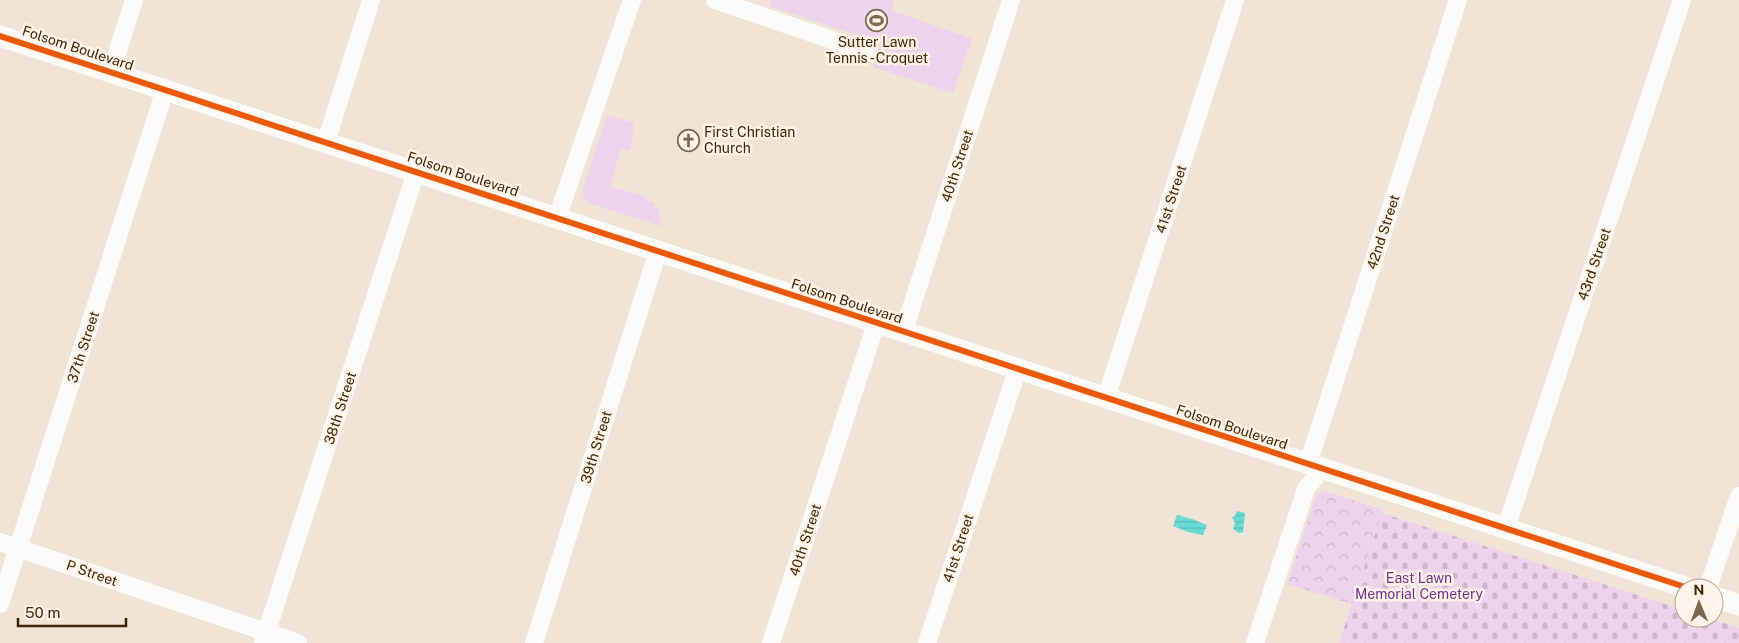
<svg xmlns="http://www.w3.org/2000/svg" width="1739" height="643" viewBox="0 0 1739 643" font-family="'Public Sans',sans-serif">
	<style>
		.grass { fill: #edd4ec }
		.cemetery { fill: url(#cemetery-stones) }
		.park { fill: url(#park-crowns) }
		.water { fill: url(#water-rules) }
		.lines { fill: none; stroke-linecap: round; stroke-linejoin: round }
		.minor { stroke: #fdfbf9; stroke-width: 18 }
		.major { stroke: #fdfbf9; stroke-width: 21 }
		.cycleway-casing { stroke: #fff4e7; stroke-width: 9 }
		.cycleway { stroke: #e8590c; stroke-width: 6 }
		.labels { text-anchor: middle; stroke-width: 5; stroke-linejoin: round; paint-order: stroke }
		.poi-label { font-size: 14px; fill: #3b2708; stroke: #fff4e7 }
		.street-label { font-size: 14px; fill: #3b2708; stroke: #fff4e7 }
		.park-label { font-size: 14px; fill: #73308e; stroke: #fff4e7 }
	</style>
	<defs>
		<pattern id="cemetery-stones" width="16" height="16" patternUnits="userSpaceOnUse" patternTransform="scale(1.25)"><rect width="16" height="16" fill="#edd4ec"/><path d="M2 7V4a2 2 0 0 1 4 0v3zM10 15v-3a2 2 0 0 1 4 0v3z" fill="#ccb6c9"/></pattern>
		<pattern id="park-crowns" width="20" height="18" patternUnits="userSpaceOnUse" patternTransform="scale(1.25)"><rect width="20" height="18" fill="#edd4ec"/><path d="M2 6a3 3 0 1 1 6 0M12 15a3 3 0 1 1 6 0" fill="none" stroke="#ccb6c9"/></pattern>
		<pattern id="water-rules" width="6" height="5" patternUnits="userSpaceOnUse" patternTransform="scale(1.25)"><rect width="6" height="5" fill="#6adad5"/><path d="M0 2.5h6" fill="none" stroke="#5dbbb5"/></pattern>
	</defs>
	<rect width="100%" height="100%" fill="#efe4d5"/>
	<g class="grass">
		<path d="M771,0H894L891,10L972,39L953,93L873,67L881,43L769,6Z"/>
		<path d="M607,115L634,123L630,151L621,148L610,186L646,197V201L654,203L653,207L659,209L661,226L586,202L582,192Z"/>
	</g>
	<path class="cemetery" d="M1382,513L1684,610V618H1708L1739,628V643H1339Z"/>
	<path class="park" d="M1324,491L1383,510L1352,604L1287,584L1314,501L1319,494Z"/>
	<g class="water">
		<path d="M1237,511L1245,513L1243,532L1239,533L1233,529L1235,523L1232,517L1235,516Z"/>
		<path d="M1177,515L1192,519L1207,525L1203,535L1188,532L1173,526Z"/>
	</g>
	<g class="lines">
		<g class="minor">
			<path d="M715,0L870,53"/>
			<path d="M111,72L134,0"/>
			<path d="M326,142L371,0"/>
			<path d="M557,218L632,0"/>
			<path d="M903,333L1011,0"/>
			<path d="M1106,398L1235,0"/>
			<path d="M1308,464L1458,0"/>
			<path d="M1506,528L1682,0"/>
			<path d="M0,542L298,643"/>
			<path d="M1708,588L1739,496"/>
			<path d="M0,604L165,90"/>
			<path d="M263,643L416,172"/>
			<path d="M534,643L658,251"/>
			<path d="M771,643L876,324"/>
			<path d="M927,643L1018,368"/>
			<path d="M1255,643L1306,489L1322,469"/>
		</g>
		<g class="major">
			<path d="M0,36L1688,588"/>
			<path d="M1714,597L1739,605"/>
		</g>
		<defs>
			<path id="cycleway" d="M0,36L1688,588"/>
		</defs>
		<use href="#cycleway" class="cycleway-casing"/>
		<use href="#cycleway" class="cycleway"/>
	</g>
	<defs>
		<symbol id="stadium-ring" viewBox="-11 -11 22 22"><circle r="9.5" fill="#fff4e7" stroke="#7a6950" stroke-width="1.5"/><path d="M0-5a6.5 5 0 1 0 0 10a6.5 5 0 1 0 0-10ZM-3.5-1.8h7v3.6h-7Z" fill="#7a6950"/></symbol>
		<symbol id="church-ring" viewBox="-11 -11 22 22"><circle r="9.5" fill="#fff4e7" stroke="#7a6950" stroke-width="1.5"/><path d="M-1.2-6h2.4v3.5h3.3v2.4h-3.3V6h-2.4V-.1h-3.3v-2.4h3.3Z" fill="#7a6950"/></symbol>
	</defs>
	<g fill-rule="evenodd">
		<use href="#stadium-ring" x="864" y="8" width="25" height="25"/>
		<use href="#church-ring" x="676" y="128" width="25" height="25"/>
	</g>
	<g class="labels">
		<g class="poi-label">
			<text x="877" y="47">Sutter Lawn<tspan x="877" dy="16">Tennis - Croquet</tspan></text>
			<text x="704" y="137" text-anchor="start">First Christian<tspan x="704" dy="16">Church</tspan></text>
		</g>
		<g class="street-label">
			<text transform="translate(78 48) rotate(18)" y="5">Folsom Boulevard</text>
			<text transform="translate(957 166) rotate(-72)" y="5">40th Street</text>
			<text transform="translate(463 174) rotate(18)" y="5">Folsom Boulevard</text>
			<text transform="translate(1171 199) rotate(-72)" y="5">41st Street</text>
			<text transform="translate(1383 232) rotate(-72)" y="5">42nd Street</text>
			<text transform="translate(1594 264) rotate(-71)" y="5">43rd Street</text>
			<text transform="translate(847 301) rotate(18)" y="5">Folsom Boulevard</text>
			<text transform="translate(83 347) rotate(-72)" y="5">37th Street</text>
			<text transform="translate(340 408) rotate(-72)" y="5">38th Street</text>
			<text transform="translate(1232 427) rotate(18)" y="5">Folsom Boulevard</text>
			<text transform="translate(596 447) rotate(-73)" y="5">39th Street</text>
			<text transform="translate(805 540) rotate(-72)" y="5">40th Street</text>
			<text transform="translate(958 548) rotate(-72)" y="5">41st Street</text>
			<text transform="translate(92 573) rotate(19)" y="5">P Street</text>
		</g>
		<g class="park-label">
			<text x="1419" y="583">East Lawn<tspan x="1419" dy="16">Memorial Cemetery</tspan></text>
		</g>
	</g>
	<g transform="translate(1699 603) rotate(359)"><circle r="24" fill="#fff4e7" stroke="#b1a28e"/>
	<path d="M0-4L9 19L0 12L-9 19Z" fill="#7a6950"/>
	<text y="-8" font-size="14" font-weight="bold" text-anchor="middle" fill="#3b2708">N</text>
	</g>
	<path d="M18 618v8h108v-8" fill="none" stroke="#3b2708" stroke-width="2.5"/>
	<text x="25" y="618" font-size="15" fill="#3b2708" stroke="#fff4e7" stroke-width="4" paint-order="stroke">50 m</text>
</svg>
